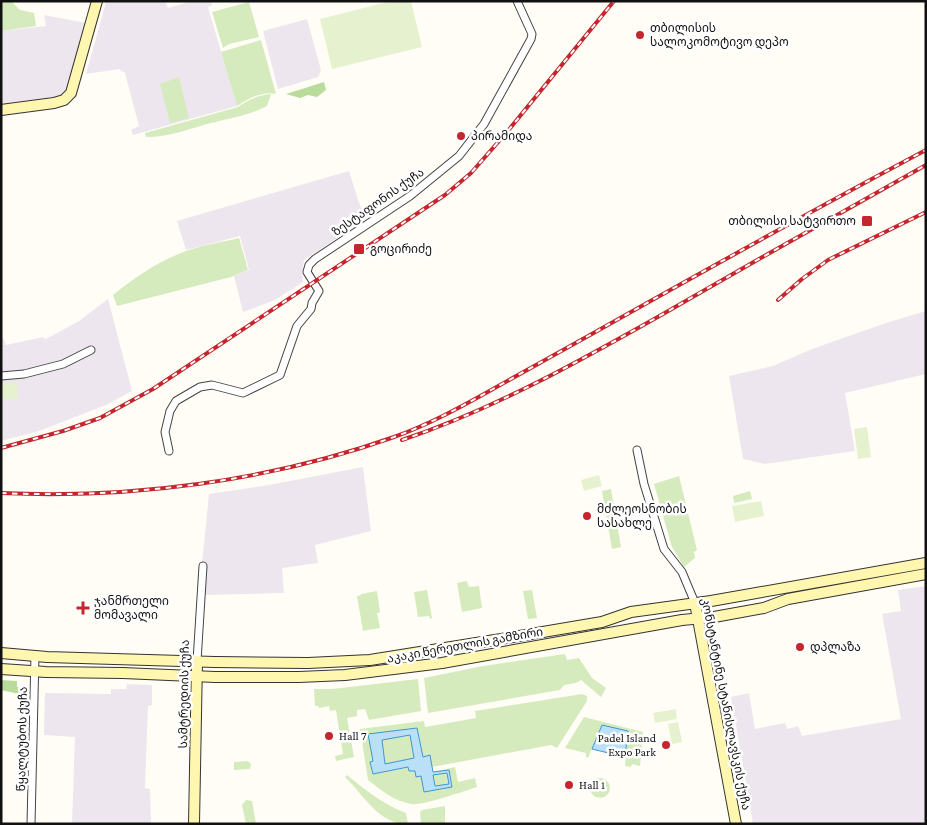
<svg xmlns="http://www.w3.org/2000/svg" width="927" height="825" viewBox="0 0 927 825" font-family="'Crimson Pro','Noto Sans Georgian',serif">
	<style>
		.industrial { fill: #eee6ef }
		.green { fill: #d5ebbd }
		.forest { fill: #b9dc9c }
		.pitch { fill: #e6f2cf }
		.water { fill: #b9e0f7; stroke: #3f96cf; fill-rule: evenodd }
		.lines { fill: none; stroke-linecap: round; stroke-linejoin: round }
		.street-casing { stroke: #444; stroke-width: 9 }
		.secondary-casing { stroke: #333; stroke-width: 12 }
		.street { stroke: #fff; stroke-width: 7 }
		.secondary { stroke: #fff6b0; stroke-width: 10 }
		.rail-casing { stroke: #c4262e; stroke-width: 4 }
		.rail { stroke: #fff; stroke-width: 2; stroke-dasharray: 5.5; stroke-linecap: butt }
		.poi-dot { fill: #c4262e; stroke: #fff; stroke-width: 2 }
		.labels { text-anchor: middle; stroke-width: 5; stroke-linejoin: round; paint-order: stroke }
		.poi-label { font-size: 12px; fill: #111; stroke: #fff; text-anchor: start }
		.street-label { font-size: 12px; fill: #111; stroke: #fff }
	</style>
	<rect width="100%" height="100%" fill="#fffdf5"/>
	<g class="industrial">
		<path d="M165,1L168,8L192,1H211L212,5L208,7L237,106L133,135L131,130L139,126L125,73L119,69L86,74L106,2Z"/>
		<path d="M44,15L86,23L67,88L62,96L1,104V31L46,26Z"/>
		<path d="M307,19L321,70L318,77L278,89L263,31Z"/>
		<path d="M349,171L358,200L366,219L304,260L302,274L303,282L275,300L243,312L234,276L249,270L240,236L186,250L177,221Z"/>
		<path d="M108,299L132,391L106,405L39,431L1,441V334L6,345L43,337L44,339L48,338L79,321Z"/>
		<path d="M926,311V374L845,393L855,451L765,464L743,459L729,376L773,366L812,349L886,323Z"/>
		<path d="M363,467L371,531L315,545L318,563L282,568L284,593L203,595L202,564L209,494L269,485Z"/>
		<path d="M926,586V824H753L731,697L749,693L755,729L785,723L787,729L798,726L802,736L901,719L882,614L901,611L898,590Z"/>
		<path d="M127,684L152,685V705L148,706L145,788L150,789L151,821L150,824H72L75,737L44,735L45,693L111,694V689H126Z"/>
	</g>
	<g class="green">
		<path d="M1,1H11L20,10L34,13L36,26L1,31Z"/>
		<path d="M249,2L259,37L229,44L223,48L212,12Z"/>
		<path d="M261,40L276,94C262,91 249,98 237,106L221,52Z"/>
		<path d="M179,77L189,118L170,123L160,84Z"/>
		<path d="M271,94L267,106C250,115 230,118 211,123C189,129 169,137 146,137L145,133L238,107C248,100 258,95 271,94Z"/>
		<path d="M239,238L248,270L231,277L117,306L113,295C135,277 159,261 186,251C203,245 222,242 239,238Z"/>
		<path d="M679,476L697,550L694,552L695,558L684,567L672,547L654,484Z"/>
		<path d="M611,489L621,547L612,549L602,491Z"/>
		<path d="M750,491L752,499L734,503L733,496Z"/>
		<path d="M467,581L469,587L479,586L482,608L462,612L457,583Z"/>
		<path d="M427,590L432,618L430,619L429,616L418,617L414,592Z"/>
		<path d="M532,590L537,618L528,619L523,591Z"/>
		<path d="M377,591L380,613H377L380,628L363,631L357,596L361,595V594Z"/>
		<path d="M565,654L567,660L579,658L592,678L606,688L601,697L581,680L576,683L564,685L560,690L428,713L424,678L483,666Z"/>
		<path d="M418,679L421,711L369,720L365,709L357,710V716L347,718L354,757L336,761L335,756L343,754L336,710L330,711L329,706L319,708L318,706H315L314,689H332Z"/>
		<path d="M582,694L587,696V701L557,748L551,745L432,767L433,772L455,767L458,782L475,778L477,787C465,791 421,806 412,804C395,802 381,790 368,780L360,729L424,721L425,727L476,718L475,711Z"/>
		<path d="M584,717L643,732L640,766L632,764L631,767L625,766L628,731L602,725L588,758L586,757V753L565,748Z"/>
		<path d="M248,761L251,764L250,769L234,770V762Z"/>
		<path d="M347,775C365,790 383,804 406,813L408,824C378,824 364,795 345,777Z"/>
		<circle cx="600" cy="788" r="10"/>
		<path d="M246,800L252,801L256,824H246L242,805Z"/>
		<path d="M445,806V824H421L420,812L422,810Z"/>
	</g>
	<g class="forest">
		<path d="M324,82L326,90L317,97L308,95L300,98L286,94Z"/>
		<path d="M1,680L17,681V687H23L24,695L1,690Z"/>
	</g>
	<g class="pitch">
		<path d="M391,1H411L422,47L332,69L320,19Z"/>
		<path d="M17,382L18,399H1V383Z"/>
		<path d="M867,427L871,457L858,459L854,429Z"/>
		<path d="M599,475L602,486L584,491L581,480Z"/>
		<path d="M761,501L764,516L735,522L732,506Z"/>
		<path d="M676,709L677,719L655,723L653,713Z"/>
		<path d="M678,722L682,742L672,744L668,724Z"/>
	</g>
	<g class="water">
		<path d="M602,725L628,731L625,757L592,749Z"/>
		<path d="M417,728L423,757L430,755L433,772L449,770L452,787L424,792L421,776L416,777L415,771H409L408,767L373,774L370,762L373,761L368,734ZM410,735L414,758L385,764L382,740ZM447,773L449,784L435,786L433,775Z"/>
	</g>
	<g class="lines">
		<defs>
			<g id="street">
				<path d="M1,376L24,374L63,364L91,350"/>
				<path d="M637,450L644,484L664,549L682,572L695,603"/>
				<path d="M169,451L165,432L170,411L176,401L200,387L212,385L243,393L280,375L297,326L311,309L312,303L319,291L307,272L309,265L315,259L410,196L459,156L484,124L531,39L532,34L517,1"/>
				<path d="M197,661L203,566"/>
				<path d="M31,824L35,655"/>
			</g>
			<g id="secondary">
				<path d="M1,110L54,103L64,100L71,93L97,1"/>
				<path d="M695,603L736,824"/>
				<path d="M1,653L47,657L215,662L308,663L370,660L495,640L602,622L631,612L711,601L926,563"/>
				<path d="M1,669L46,672L123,673L215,677H299L345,675L442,663L682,620L714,617L764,608L788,599L926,574"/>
				<path d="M194,824L197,661"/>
			</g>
		</defs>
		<use href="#street" class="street-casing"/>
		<use href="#secondary" class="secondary-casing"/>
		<use href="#street" class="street"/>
		<use href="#secondary" class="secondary"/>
		<defs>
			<g id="rail">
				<path d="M778,300L802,279L828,260L926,212"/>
				<path d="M402,440C497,408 583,359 670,310C755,261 840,213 926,165"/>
				<path d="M1,448L63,431L100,418L153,389L445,195L471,173L507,132L614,1"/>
				<path d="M1,493C132,499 270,481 394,437C428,425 461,407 493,389C525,371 558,353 590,335C702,272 813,210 926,150"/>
			</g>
		</defs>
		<use href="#rail" class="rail-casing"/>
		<use href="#rail" class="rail"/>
	</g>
	<g class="poi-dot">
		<circle cx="640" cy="35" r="5"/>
		<circle cx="461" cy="136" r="5"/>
		<rect x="861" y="215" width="12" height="12" rx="2.5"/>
		<rect x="353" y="243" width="12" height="12" rx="2.5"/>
		<circle cx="587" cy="516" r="5"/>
		<path d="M80.5 600.5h5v5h5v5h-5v5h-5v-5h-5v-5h5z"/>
		<circle cx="800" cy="647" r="5"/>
		<circle cx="329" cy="736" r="5"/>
		<circle cx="666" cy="745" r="5"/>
		<circle cx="569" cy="785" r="5"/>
	</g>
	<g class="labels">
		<g class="poi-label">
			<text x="650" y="32">თბილისის<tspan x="650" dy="14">სალოკომოტივო დეპო</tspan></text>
			<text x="471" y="140">პირამიდა</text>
			<text x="856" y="225" text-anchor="end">თბილისი სატვირთო</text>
			<text x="370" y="253">გოცირიძე</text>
			<text x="597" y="513">მძლეოსნობის<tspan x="597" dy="14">სასახლე</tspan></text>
			<text x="94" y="605">ჯანმრთელი<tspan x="94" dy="14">მომავალი</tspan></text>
			<text x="810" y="651">დპლაზა</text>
			<text x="339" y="740">Hall 7</text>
			<text x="656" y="742" text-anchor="end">Padel Island<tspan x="656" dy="14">Expo Park</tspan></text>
			<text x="579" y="789">Hall 1</text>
		</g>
		<g class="street-label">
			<text transform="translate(378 202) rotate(-35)" y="4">ზესტაფონის ქუჩა</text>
			<text transform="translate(465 645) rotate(-10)" y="4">აკაკი წერეთლის გამზირი</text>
			<text transform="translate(184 694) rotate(-89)" y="4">სამტრედიის ქუჩა</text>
			<text transform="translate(726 704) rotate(79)" y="4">კონსტანტინე სტანისლავსკის ქუჩა</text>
			<text transform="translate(22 739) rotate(-89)" y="4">წყალტუბოს ქუჩა</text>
		</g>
	</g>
	<rect width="927" height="825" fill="none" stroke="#111111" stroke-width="5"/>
</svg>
